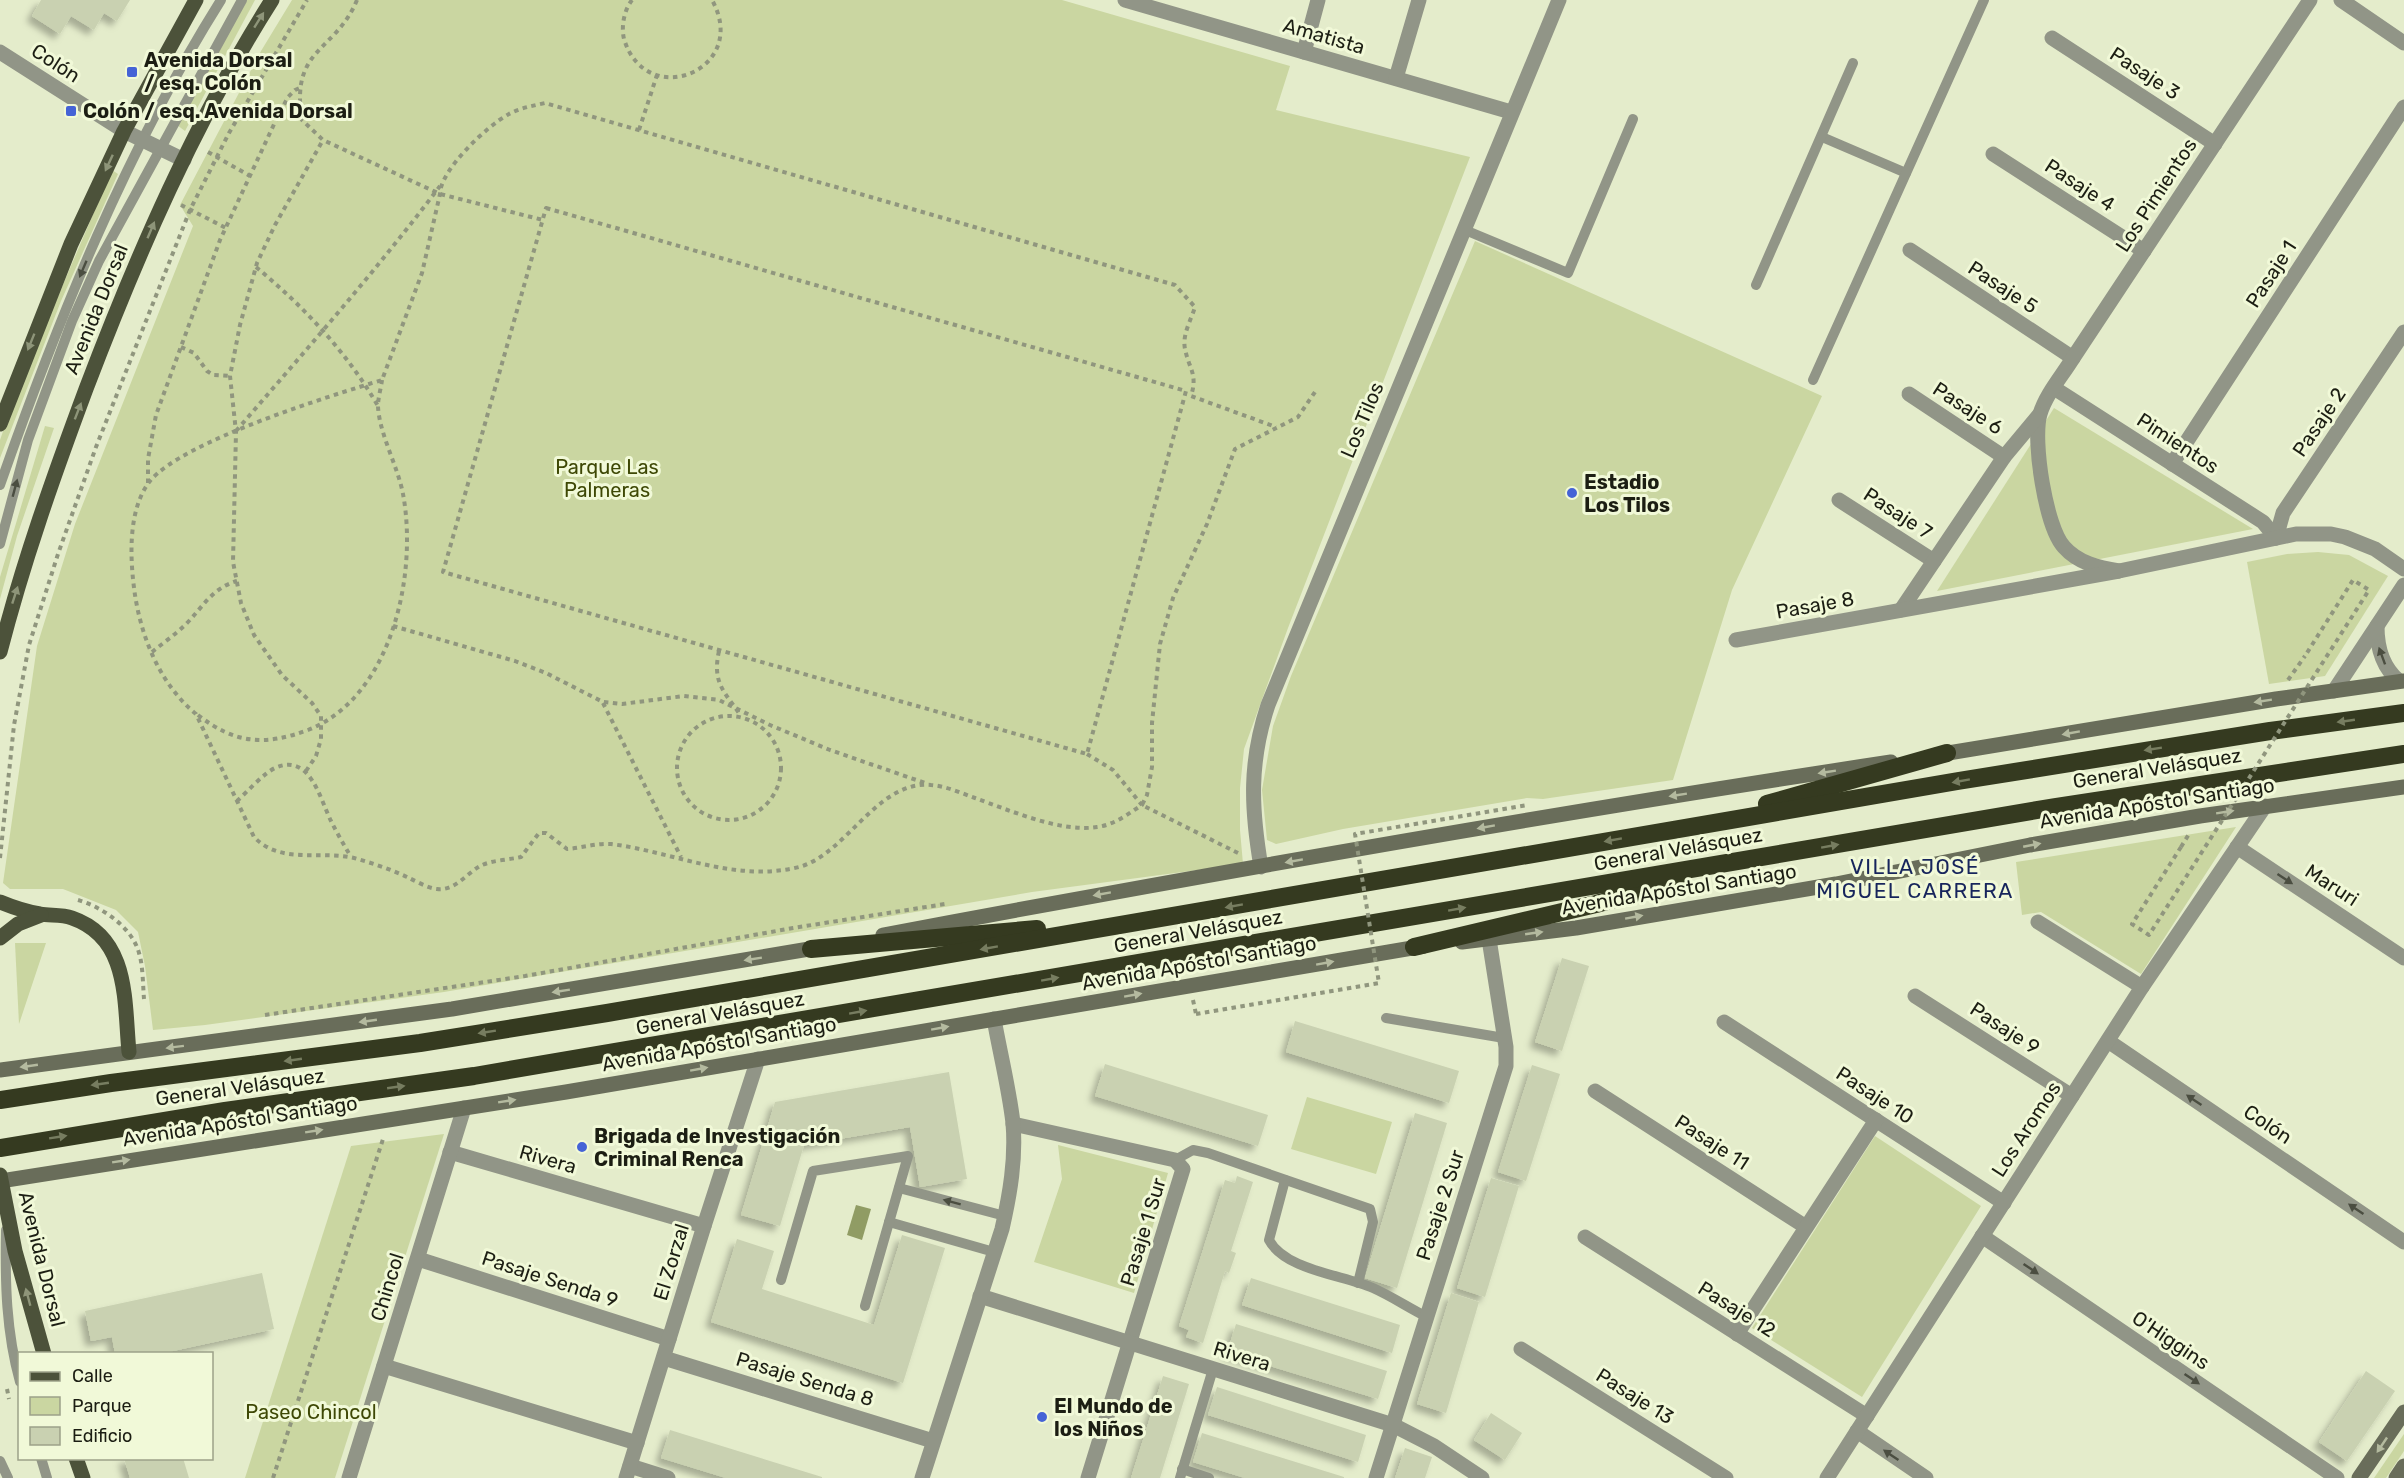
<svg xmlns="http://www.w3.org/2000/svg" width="2404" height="1478" viewBox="0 0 2404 1478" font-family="Rubik,sans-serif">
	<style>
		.green { fill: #cad6a1 }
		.water { fill: #909c64 }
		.building { fill: #c9d1b1; filter: url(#shadow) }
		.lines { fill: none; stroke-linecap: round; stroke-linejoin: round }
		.path { stroke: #90967e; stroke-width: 4; stroke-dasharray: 4.5 4.5; stroke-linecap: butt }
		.service { stroke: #919587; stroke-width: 10 }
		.minor { stroke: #919587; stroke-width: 15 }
		.tertiary { stroke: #919587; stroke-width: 15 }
		.secondary { stroke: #696d5a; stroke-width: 15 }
		.primary { stroke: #4c523a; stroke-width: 15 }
		.motorway { stroke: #353a20; stroke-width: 18 }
		.path-bridge { stroke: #90967e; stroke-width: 4; stroke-dasharray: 4.5 4.5; stroke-linecap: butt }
		.oneway { fill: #8e9579 }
		.oneway2 { fill: #4b4e41 }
		.oneway3 { fill: #b4ba9f }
		.oneway4 { fill: #777d60 }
		.poi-dot { fill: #4563d6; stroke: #f1f9d8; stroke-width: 2 }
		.labels { text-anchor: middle; stroke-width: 6; stroke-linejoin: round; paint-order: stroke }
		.street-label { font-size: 20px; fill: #1c1e13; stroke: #f1f9d8 }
		.poi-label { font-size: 20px; font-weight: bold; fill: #1c1e13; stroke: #f1f9d8; text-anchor: start }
		.park-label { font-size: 20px; fill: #3e4805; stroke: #f1f9d8 }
		.neighbourhood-label { font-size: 21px; letter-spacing: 1.5px; fill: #17255c; stroke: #f1f9d8 }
	</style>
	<defs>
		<filter id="shadow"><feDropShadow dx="-5.5" dy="5.5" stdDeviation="3" flood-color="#0004"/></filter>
	</defs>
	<rect width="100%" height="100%" fill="#e4eccb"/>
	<g class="green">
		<path d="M246,0H255L185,131L177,125Z"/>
		<path d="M292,0H1062L1290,66L1276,110L1470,157L1288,628L1244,749L1240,788V830L1243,864L1032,892L444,992L205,1025L153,1030L145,966L138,932L116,910L63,889H10L3,883L37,646L75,524L193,226L180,205L261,51Z"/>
		<path d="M112,170L118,174L61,301L0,458V440L15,397Z"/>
		<path d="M1475,241L1822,396L1732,590L1673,780L1543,799L1527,798L1343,829L1276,844L1267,840L1262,790L1273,726L1291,676Z"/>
		<path d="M2054,408L2253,529L1937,591Z"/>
		<path d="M45,426L54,428L17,536L0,599V577Z"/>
		<path d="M2318,552L2349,555L2388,576L2325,676L2269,684L2247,562L2287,554Z"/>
		<path d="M2236,827L2141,974L2041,912L2022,915L2016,862Z"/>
		<path d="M15,943H46L19,1024Z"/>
		<path d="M1307,1097L1392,1122L1376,1174L1291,1149Z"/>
		<path d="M444,1134L335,1478H245L351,1146Z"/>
		<path d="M1875,1136L1981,1206L1862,1397L1752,1328Z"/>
		<path d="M1058,1145L1168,1173L1134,1293L1034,1262L1062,1179Z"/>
		<path d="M2404,1434V1451L2386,1478H2374Z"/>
	</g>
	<path class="water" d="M856,1205L871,1209L862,1240L847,1235Z"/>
	<g class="building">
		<path d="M41,0H130L117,21L104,13L94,30L71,16L60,34L32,16Z"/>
		<path d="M1562,958L1589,966L1562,1051L1535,1042Z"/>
		<path d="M1295,1021L1459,1071L1449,1103L1286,1052Z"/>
		<path d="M1105,1064L1268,1115L1258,1146L1095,1096Z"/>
		<path d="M1532,1065L1560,1074L1526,1181L1498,1172Z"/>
		<path d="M949,1072L967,1179L920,1187L910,1127L804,1145L780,1226L741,1215L775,1102Z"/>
		<path d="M1415,1113L1447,1123L1397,1288L1365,1278Z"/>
		<path d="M1237,1176L1253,1182L1231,1251L1236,1253L1229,1273L1225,1271L1203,1343L1186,1337L1189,1330L1179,1326L1225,1180L1235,1183Z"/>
		<path d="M1491,1178L1519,1186L1485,1297L1457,1288Z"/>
		<path d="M902,1235L945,1248L903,1383L711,1322L737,1239L774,1251L762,1289L874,1325Z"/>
		<path d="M262,1273L274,1329L159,1354H115L112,1337L91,1341L85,1311Z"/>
		<path d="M1251,1278L1400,1325L1392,1353L1242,1305Z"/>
		<path d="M1451,1293L1479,1302L1446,1413L1417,1404Z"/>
		<path d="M1236,1324L1387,1371L1378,1399L1227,1353Z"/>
		<path d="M2366,1371L2395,1391L2347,1461L2319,1442Z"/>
		<path d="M1163,1376L1189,1384L1160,1478H1131Z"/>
		<path d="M1217,1387L1366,1435L1358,1462L1208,1415Z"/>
		<path d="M1491,1413L1522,1433L1505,1460L1474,1440Z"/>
		<path d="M670,1430L822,1477V1478H726L661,1458Z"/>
		<path d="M1202,1433L1344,1477V1478H1245L1193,1462Z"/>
		<path d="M1405,1448L1432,1457L1425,1478H1395Z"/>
		<path d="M124,1458H183L189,1478H130Z"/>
	</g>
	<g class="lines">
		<g class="path">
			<path d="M357,0C335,53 290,47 302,120L323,140L440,194L543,220"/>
			<path d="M632,0C624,10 621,27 624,39C646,112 751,70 712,0"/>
			<path d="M639,130L657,75"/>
			<path d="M208,152L250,176"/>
			<path d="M181,205L226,228"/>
			<path d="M546,208L1186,391L1087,754L443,572Z"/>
			<path d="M256,267C304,307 346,351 378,406"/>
			<path d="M181,347L194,353L207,371L213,375L230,376"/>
			<path d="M236,431C306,350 376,271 440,186"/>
			<path d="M148,483V459L156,415L220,240L276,120L288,97L295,90L300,88"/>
			<path d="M393,626L515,661L546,673L603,702L622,704L684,696L719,700L770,725L830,750L928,784"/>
			<path d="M719,651C712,683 724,691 741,716"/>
			<path d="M152,652C163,643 176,634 186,624C203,607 212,588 237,581"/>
			<path d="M2288,680L2305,656"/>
			<path d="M603,703L681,857"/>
			<path d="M198,715C235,744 265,746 308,730C392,697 418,574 403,494C398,467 379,433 378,406C378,398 381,388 382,380"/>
			<circle cx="729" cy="768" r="52"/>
			<path d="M1087,754L1113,770L1142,805C1128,814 1114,825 1097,827C1061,833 1009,810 975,798C961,793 946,786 931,785C877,780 847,854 799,867C735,883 674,852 611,844C596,843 582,848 567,849L546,833H539L521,857C508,860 492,860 480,866C466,874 455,891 437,889C427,888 416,881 407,877C390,869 372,863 354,858C320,850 281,865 254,837L196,714C161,685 142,640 135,595C130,561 127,510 150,481C183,441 330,396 382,380L422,273L440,194C440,170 488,125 509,114C520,108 532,106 545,103L1175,285L1195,307C1191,320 1182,335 1185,349C1189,369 1198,374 1191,396L1276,427"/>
			<path d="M306,771L316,756L321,739V716L312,703L282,675L254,635L241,603L233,562L236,432L230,376L240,325L257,263L275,225L323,140"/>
			<path d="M237,801C247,792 264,773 275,768C310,752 320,799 331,821C337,833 344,845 351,857"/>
			<path d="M2181,847L2189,834"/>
			<path d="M1238,853L1142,805L1147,795L1152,767V723L1160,644L1173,598L1207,524L1235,449L1298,417L1317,389"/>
			<path d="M0,858L14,725L29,645L58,554L96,447L190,210L229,133L307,0"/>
			<path d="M78,900C102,907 132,927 139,953C143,965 143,987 144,999"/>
			<path d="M1193,1000L1196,1014"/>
			<path d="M265,1015L525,976L793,928L945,904"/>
			<path d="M7,1389L9,1399"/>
			<path d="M273,1478L384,1136"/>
		</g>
		<g class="service">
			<path d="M1822,137L1906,173"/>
			<path d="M1465,230L1568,273L1633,119"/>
			<path d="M1756,285L1853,63"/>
			<path d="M1813,380L1984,0"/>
			<path d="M0,485C59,317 126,151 221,0"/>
			<path d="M0,544L28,440L72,321L99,261L242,0"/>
			<path d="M1386,1018L1504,1038"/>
			<path d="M1175,1160L1193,1150L1208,1153L1370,1209L1373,1222L1358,1283"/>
			<path d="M1285,1180L1269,1240C1285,1270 1343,1275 1373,1288C1391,1296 1409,1308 1427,1317"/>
			<path d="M899,1188L1005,1216"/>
			<path d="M889,1222L994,1252"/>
			<path d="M6,1230C5,1282 6,1332 20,1382"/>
			<path d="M781,1280L813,1171L908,1156L865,1306"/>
			<path d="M41,1458L47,1478"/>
			<path d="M0,1461L8,1478"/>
			<path d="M1182,1469L1209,1478"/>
			<path d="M1180,1478L1213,1369"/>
		</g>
		<g class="minor">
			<path d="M1125,0L1511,112"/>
			<path d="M2052,38L2215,144"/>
			<path d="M1304,52L1318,0"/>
			<path d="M1396,78L1419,0"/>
			<path d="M1993,154L2144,251"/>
			<path d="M1910,250L2073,358"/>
			<path d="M2054,388L2263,522L2276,538"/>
			<path d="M1909,394L2004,457"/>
			<path d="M2172,464L2404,107"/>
			<path d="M1839,500L1934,561"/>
			<path d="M2276,538L2283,513L2404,332"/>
			<path d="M2119,571C2099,568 2078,563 2064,547C2046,528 2032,440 2040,414C2046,394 2062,376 2073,358L2310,0"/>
			<path d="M1901,610L2004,457L2039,415"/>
			<path d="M2377,626C2377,647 2382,667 2399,681"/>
			<path d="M1736,640L2119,571L2296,534H2331L2345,537L2375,549L2404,569"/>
			<path d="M2334,691L2404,585"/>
			<path d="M2237,847L2404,958"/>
			<path d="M1261,867C1251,808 1249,762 1268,705L1559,0"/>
			<path d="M2038,922L2142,987"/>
			<path d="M1915,996L2072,1096"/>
			<path d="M1724,1022L2004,1203"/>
			<path d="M2108,1041L2404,1242"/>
			<path d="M1595,1091L1806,1227"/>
			<path d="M1013,1124L1175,1160L1183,1169L1088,1478"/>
			<path d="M450,1152L704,1226"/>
			<path d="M1982,1236L2337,1478"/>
			<path d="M1585,1237L1867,1416"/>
			<path d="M418,1259L669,1339"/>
			<path d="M980,1296L1393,1425L1434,1446L1482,1478"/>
			<path d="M1737,1334L1876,1120"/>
			<path d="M1521,1349L1726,1478"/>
			<path d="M664,1358L933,1441"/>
			<path d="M384,1366L637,1443"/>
			<path d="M1857,1431L1926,1478"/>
			<path d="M630,1466L668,1478"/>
			<path d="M349,1478L464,1108"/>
			<path d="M626,1478L704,1226L758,1059"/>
			<path d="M1376,1478L1506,1066V1047L1489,939"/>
			<path d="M1827,1478L2142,987L2265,806"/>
		</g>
		<g class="tertiary">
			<path d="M2341,0L2404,43"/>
			<path d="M0,52L124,131L184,160"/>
			<path d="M922,1478L1002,1229C1010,1194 1016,1159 1013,1123C1009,1088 1000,1053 994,1019"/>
		</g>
		<g class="secondary">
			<path d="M1936,755L2276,699L2404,681"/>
			<path d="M883,935C1218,872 1554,813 1891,762"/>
			<path d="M1462,942L1576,928L1836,884L2030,845L2200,816L2404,787"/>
			<path d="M0,1070L452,1009L821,947"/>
			<path d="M0,1181L566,1092L1424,946"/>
			<path d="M2359,1478L2404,1412"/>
			<path d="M2396,1478L2404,1466"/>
		</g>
		<g class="primary">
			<path d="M0,424L71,244L124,131L196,0"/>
			<path d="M0,652C23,562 54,475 86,389C137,255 195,121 272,0"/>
			<path d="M0,902C12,907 27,912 40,914C50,916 61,914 72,918C130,938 124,1002 129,1052"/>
			<path d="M0,938L18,924L41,915"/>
			<path d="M0,1175L15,1251L44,1354"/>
			<path d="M76,1458L83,1478"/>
		</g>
		<g class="motorway">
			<path d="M1767,804L1947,753"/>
			<path d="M1414,947L1596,904L1680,881"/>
			<path d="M811,949L1037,929"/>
			<path d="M0,1100L111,1083L420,1043L607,1013L1958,781L2270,731L2404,713"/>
			<path d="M0,1148L225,1111L474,1076L2055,807L2404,754"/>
		</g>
		<g class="path-bridge">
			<path d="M2181,847L2132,924L2149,935L2369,590L2353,580L2305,656"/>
			<path d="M1196,1014L1379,983L1355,834L1528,805"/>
		</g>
	</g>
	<defs><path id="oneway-solid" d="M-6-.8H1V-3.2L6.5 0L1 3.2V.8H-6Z" transform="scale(1.5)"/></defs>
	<g class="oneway">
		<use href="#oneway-solid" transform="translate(259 20) rotate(-58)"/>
		<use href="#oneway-solid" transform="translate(109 163) rotate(115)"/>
		<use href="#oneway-solid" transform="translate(151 230) rotate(-67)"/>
		<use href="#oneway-solid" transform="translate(31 342) rotate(112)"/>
		<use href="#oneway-solid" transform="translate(78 411) rotate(-69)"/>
		<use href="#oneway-solid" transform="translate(15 595) rotate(-72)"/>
		<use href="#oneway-solid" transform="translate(28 1297) rotate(-105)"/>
	</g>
	<g class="oneway2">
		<use href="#oneway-solid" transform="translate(83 269) rotate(113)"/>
		<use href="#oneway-solid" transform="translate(15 488) rotate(-75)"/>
		<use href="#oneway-solid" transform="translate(2382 656) rotate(-110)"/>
		<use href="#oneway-solid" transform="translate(2285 879) rotate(33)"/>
		<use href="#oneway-solid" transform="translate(2194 1100) rotate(-146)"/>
		<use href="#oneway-solid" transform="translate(952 1202) rotate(-165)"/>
		<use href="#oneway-solid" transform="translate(2356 1209) rotate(-146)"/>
		<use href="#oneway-solid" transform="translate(2031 1269) rotate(34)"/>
		<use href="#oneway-solid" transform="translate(2192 1379) rotate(34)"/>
		<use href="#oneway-solid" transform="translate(1891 1455) rotate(-146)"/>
	</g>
	<g class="oneway3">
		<use href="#oneway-solid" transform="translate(2263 701) rotate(171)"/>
		<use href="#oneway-solid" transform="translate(2071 733) rotate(170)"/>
		<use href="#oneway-solid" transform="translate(1827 772) rotate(171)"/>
		<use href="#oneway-solid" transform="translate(1678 795) rotate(171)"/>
		<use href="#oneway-solid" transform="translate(2225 812) rotate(-9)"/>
		<use href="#oneway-solid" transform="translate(1486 827) rotate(170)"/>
		<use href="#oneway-solid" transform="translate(2032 845) rotate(-11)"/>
		<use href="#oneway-solid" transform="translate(1294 861) rotate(170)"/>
		<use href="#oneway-solid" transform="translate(1102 894) rotate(170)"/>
		<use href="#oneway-solid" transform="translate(1634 917) rotate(-10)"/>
		<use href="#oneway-solid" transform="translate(1534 933) rotate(-8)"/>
		<use href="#oneway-solid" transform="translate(753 959) rotate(171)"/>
		<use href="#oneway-solid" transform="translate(1325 963) rotate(-10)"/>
		<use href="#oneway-solid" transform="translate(561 991) rotate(171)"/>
		<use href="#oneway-solid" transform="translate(1133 995) rotate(-10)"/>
		<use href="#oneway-solid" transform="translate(368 1021) rotate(172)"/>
		<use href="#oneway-solid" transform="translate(940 1028) rotate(-10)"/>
		<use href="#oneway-solid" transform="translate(175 1047) rotate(173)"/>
		<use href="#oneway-solid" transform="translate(29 1066) rotate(172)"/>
		<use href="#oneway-solid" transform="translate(699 1069) rotate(-10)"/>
		<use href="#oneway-solid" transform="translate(507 1101) rotate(-9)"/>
		<use href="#oneway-solid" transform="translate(314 1131) rotate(-9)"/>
		<use href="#oneway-solid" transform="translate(121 1161) rotate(-9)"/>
		<use href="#oneway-solid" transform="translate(2382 1445) rotate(124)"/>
	</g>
	<g class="oneway4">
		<use href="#oneway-solid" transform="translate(2346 721) rotate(172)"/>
		<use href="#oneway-solid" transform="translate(2153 749) rotate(171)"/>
		<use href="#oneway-solid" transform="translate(1961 781) rotate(170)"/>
		<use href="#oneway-solid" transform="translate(1613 840) rotate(170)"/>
		<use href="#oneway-solid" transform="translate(1830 846) rotate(-10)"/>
		<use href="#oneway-solid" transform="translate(1234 906) rotate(170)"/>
		<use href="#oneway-solid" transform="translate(1457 909) rotate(-10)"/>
		<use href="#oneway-solid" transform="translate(989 948) rotate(170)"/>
		<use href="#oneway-solid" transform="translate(1050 979) rotate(-10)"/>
		<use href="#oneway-solid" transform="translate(858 1012) rotate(-10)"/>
		<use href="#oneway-solid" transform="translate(487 1032) rotate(171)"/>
		<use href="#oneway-solid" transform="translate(293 1060) rotate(172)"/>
		<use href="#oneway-solid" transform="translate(100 1084) rotate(172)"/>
		<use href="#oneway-solid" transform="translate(396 1087) rotate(-8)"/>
		<use href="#oneway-solid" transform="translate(58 1137) rotate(-9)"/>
	</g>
	<g class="poi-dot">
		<rect x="126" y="66" width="12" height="12" rx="3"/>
		<rect x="65" y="105" width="12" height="12" rx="3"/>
		<circle cx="1572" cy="493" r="6"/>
		<circle cx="582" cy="1147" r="6"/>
		<circle cx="1042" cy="1417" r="6"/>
	</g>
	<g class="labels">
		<g class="street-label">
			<text transform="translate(1324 36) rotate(16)" y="7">Amatista</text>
			<text transform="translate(56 63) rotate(33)" y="7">Colón</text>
			<text transform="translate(2145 73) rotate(33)" y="7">Pasaje 3</text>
			<text transform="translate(2080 185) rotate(33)" y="7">Pasaje 4</text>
			<text transform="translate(2156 195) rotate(-57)" y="7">Los Pimientos</text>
			<text transform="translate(2271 274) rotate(-57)" y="7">Pasaje 1</text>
			<text transform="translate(2003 287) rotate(33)" y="7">Pasaje 5</text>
			<text transform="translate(96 309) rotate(-68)" y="7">Avenida Dorsal</text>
			<text transform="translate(1968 408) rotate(33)" y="7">Pasaje 6</text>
			<text transform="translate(1362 420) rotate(-67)" y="7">Los Tilos</text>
			<text transform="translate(2319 422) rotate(-56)" y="7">Pasaje 2</text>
			<text transform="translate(2178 443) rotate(33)" y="7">Pimientos</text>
			<text transform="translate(1898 513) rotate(33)" y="7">Pasaje 7</text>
			<text transform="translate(1815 605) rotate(-10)" y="7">Pasaje 8</text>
			<text transform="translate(2157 768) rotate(-9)" y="7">General Velásquez</text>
			<text transform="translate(2157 803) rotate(-9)" y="7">Avenida Apóstol Santiago</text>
			<text transform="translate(1678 849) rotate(-10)" y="7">General Velásquez</text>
			<text transform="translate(2332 885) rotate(33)" y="7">Maruri</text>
			<text transform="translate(1679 889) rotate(-9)" y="7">Avenida Apóstol Santiago</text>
			<text transform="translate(1198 931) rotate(-10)" y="7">General Velásquez</text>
			<text transform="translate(1199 963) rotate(-10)" y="7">Avenida Apóstol Santiago</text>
			<text transform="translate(720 1013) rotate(-10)" y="7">General Velásquez</text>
			<text transform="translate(2005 1028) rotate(33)" y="7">Pasaje 9</text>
			<text transform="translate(719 1044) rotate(-10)" y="7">Avenida Apóstol Santiago</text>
			<text transform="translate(240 1087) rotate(-8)" y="7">General Velásquez</text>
			<text transform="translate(1875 1095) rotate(33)" y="7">Pasaje 10</text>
			<text transform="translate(240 1121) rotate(-9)" y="7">Avenida Apóstol Santiago</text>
			<text transform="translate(2268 1124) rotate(34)" y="7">Colón</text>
			<text transform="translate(2026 1129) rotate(-57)" y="7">Los Aromos</text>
			<text transform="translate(1712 1142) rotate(33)" y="7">Pasaje 11</text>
			<text transform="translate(548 1159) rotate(16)" y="7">Rivera</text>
			<text transform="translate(1440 1205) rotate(-72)" y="7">Pasaje 2 Sur</text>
			<text transform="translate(1143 1232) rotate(-73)" y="7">Pasaje 1 Sur</text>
			<text transform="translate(42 1259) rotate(76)" y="7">Avenida Dorsal</text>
			<text transform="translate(671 1262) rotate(-73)" y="7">El Zorzal</text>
			<text transform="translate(550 1279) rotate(18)" y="7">Pasaje Senda 9</text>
			<text transform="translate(387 1287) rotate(-73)" y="7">Chincol</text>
			<text transform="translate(1737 1309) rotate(32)" y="7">Pasaje 12</text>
			<text transform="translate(2171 1340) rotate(34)" y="7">O'Higgins</text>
			<text transform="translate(1242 1356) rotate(17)" y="7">Rivera</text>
			<text transform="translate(805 1379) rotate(17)" y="7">Pasaje Senda 8</text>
			<text transform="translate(1635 1396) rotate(32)" y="7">Pasaje 13</text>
		</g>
		<g class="poi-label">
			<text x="144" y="67">Avenida Dorsal<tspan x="144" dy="23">/ esq. Colón</tspan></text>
			<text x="83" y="118">Colón / esq. Avenida Dorsal</text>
			<text x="1584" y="489">Estadio<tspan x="1584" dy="23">Los Tilos</tspan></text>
			<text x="594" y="1143">Brigada de Investigación<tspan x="594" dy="23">Criminal Renca</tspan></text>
			<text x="1054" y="1413">El Mundo de<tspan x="1054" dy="23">los Niños</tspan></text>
		</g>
		<g class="park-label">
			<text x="607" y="474">Parque Las<tspan x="607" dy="23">Palmeras</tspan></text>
			<text x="311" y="1419">Paseo Chincol</text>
		</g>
		<g class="neighbourhood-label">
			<text x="1915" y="874">VILLA JOSÉ<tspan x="1915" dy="24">MIGUEL CARRERA</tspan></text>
		</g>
	</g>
	<rect x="18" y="1352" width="195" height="108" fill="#f1f9d8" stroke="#9ca189" stroke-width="1.5"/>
	<rect x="30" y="1372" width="30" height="9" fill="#4c523a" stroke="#9ca189" stroke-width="1.5"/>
	<text x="72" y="1382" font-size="18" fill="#1c1e13">Calle</text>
	<rect x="30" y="1397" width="30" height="18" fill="#cad6a1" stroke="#9ca189" stroke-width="1.5"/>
	<text x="72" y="1412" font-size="18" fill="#1c1e13">Parque</text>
	<rect x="30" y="1427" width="30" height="18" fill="#c9d1b1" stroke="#9ca189" stroke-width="1.5"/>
	<text x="72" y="1442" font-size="18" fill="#1c1e13">Edificio</text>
</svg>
